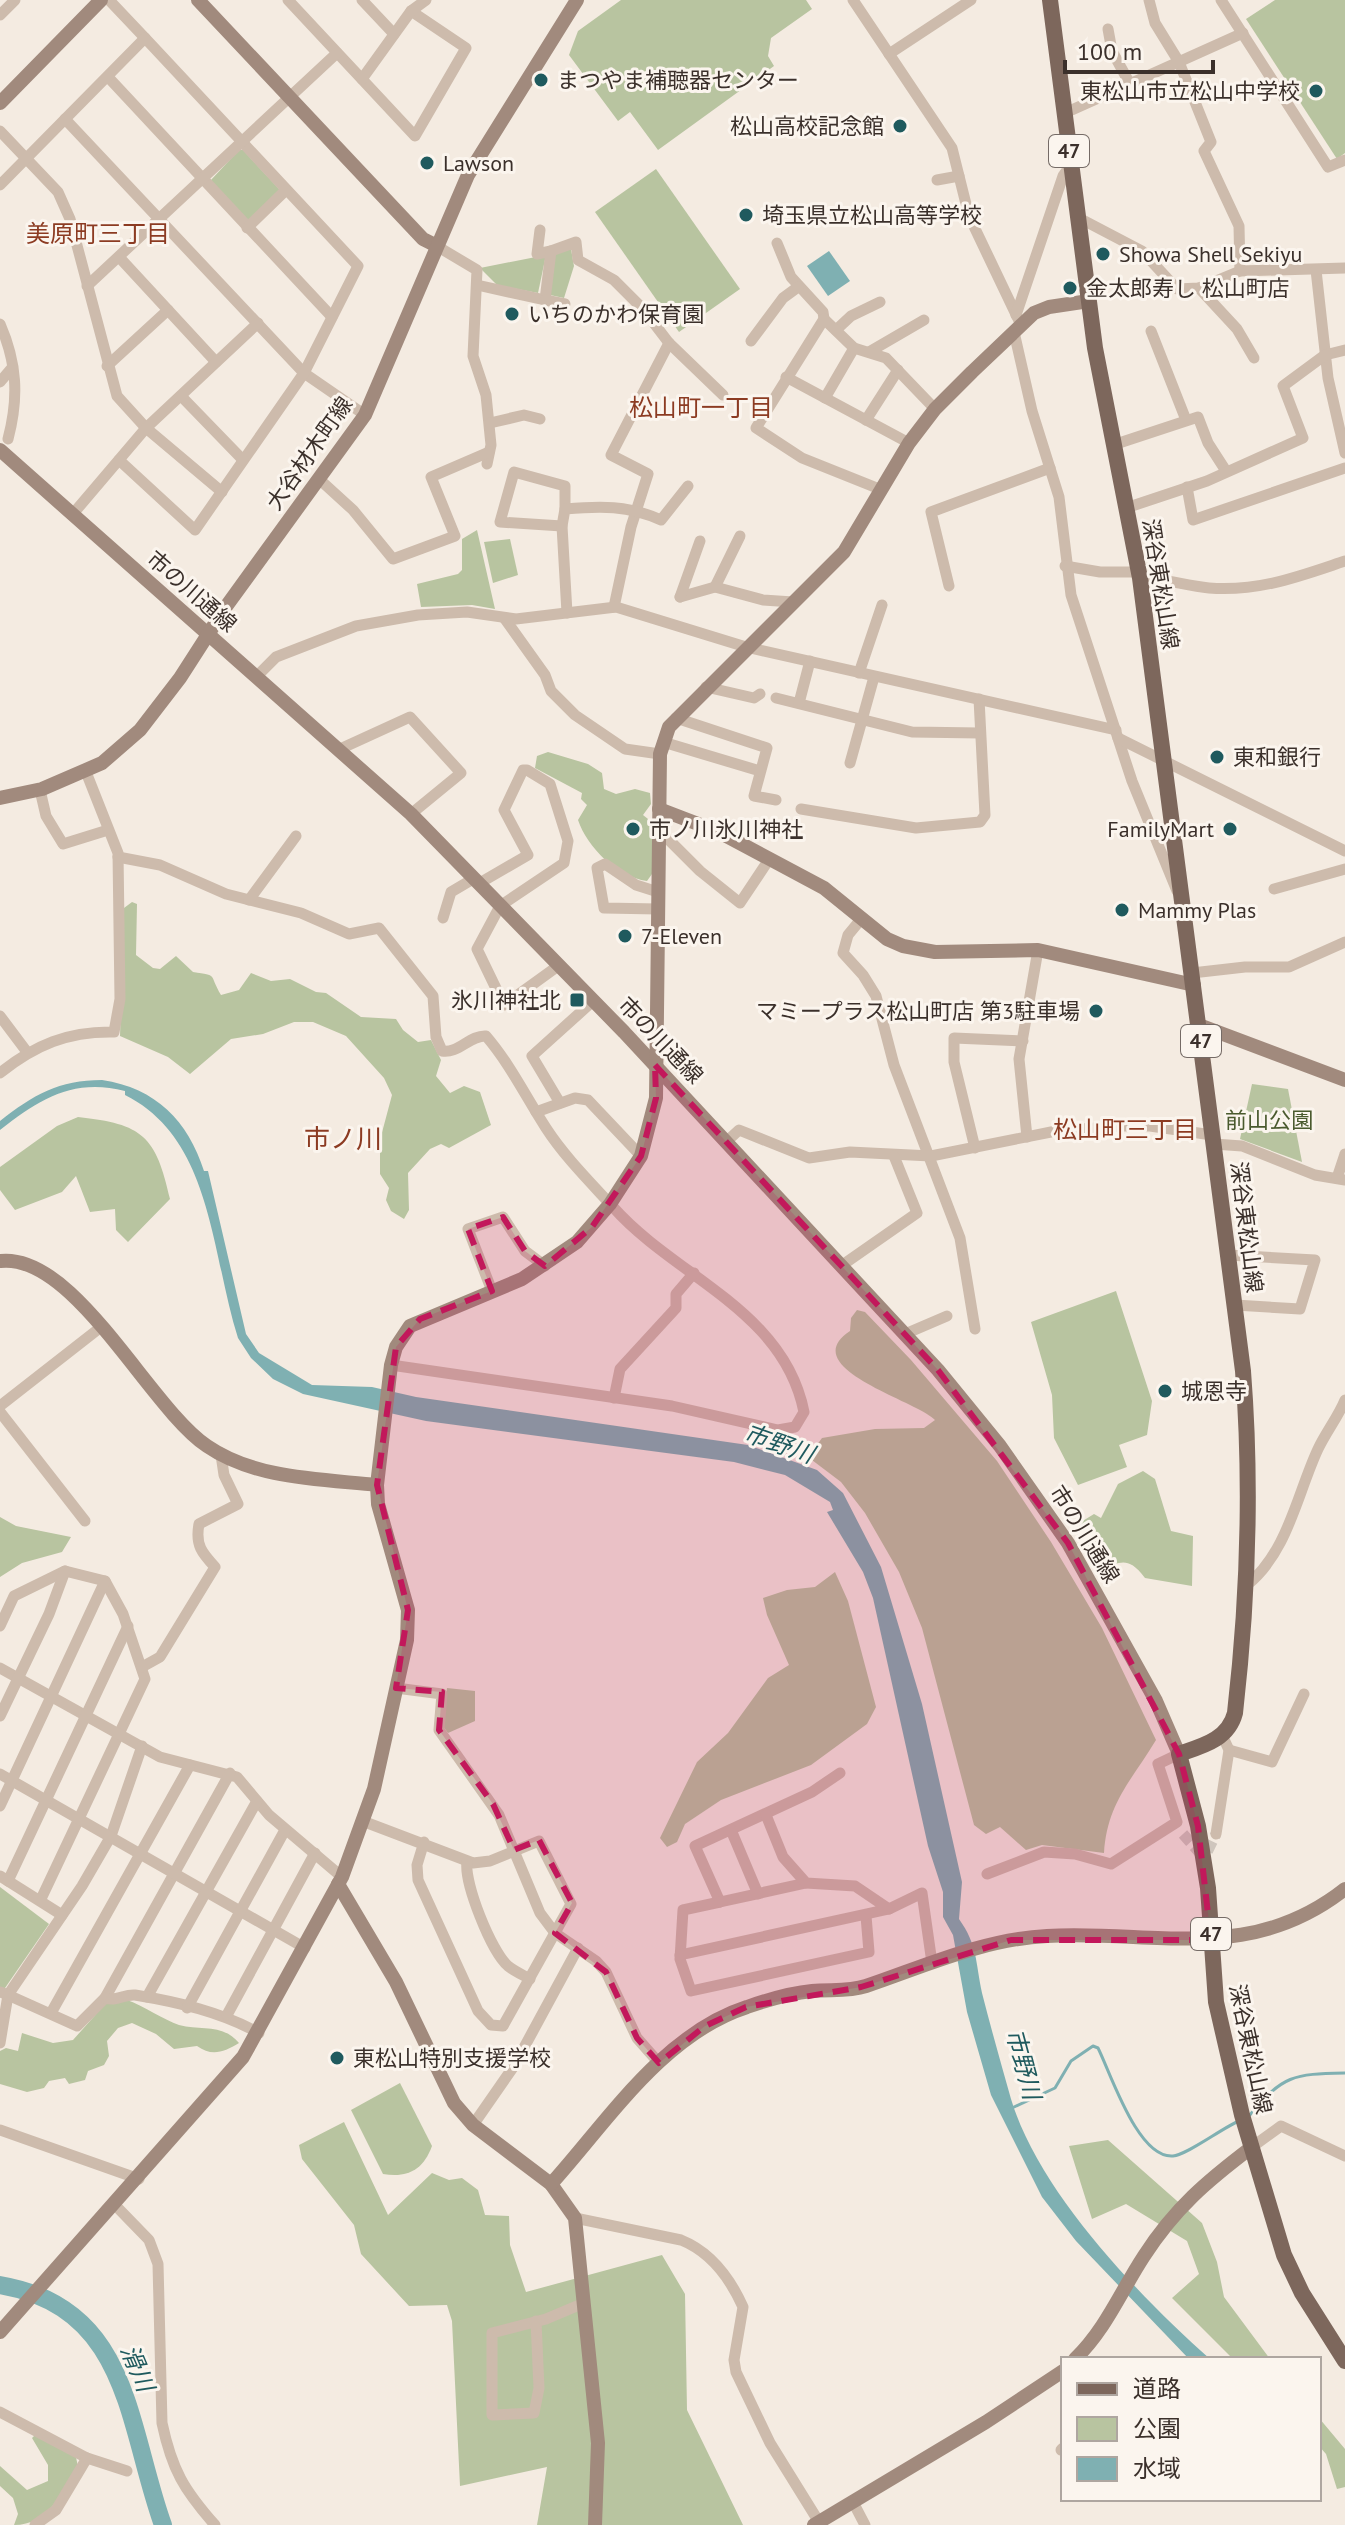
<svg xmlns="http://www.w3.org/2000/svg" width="1345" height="2525" viewBox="0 0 1345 2525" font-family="'PT Sans','Noto Sans JP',sans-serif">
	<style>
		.green { fill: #b8c4a0 }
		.water { fill: #7fb0b2 }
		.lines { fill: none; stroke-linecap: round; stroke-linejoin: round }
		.stream { stroke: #7fb0b2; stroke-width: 3 }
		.river { stroke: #7fb0b2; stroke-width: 18 }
		.street-tunnel { stroke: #cfc6bd; stroke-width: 11; stroke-dasharray: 11 5.5; stroke-linecap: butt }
		.street { stroke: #cdbbac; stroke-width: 11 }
		.secondary { stroke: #a18a7d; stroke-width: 14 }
		.primary { stroke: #7d675c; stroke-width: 16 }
		.marked { fill: #c2185b; fill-opacity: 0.2; stroke: #c2185b; stroke-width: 6; stroke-dasharray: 16 10; stroke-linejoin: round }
		.poi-dot { fill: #1f5a5e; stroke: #fbf5ee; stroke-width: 3 }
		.labels { text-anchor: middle; stroke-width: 6; stroke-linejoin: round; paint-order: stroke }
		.shield { fill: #fbf5ee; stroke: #756b66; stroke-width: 2 }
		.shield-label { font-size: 20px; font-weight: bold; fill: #3b302b }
		.poi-label { font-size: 22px; fill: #3b302b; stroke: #fbf5ee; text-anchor: start }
		.street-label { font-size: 22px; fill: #3b302b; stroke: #fbf5ee }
		.park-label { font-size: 22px; fill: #4a5a2e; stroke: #fbf5ee }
		.neighbourhood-label { font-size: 24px; fill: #8c3b22; stroke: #fbf5ee }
		.water-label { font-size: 24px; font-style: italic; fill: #1f5a5e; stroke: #fbf5ee }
		.quarter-label { font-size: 26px; fill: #8c3b22; stroke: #fbf5ee }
	</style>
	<rect width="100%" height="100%" fill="#f4ebe1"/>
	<g class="green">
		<path d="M621,0H806L812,9L771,38L768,56L774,66L658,150L630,112L618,121L569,55L578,31Z"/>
		<path d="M1275,0H1345V153L1337,159L1246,19Z"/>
		<path d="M239,150H243L280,190L248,222L210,181Z"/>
		<path d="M656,169L740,289L679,332L595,212Z"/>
		<path d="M571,249L574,266L564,298L550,295L555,251Z"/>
		<path d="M546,255L538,293L497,285L480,268Z"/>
		<path d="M477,530L495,609L472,605L421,607L417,584L458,574L462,570V539Z"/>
		<path d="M510,539L518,575L493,583L484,542Z"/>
		<path d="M548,752L588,764L602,773L604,789L616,794L635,789L650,793L651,804L643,815L653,823L652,874L647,881C617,877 587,847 578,820L587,805L581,799L582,793L535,768L537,756Z"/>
		<path d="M132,902L137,904L136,955L153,968L160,969L176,956L193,972C219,976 208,973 221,995L239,990L251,973L271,981L290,979L316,992L326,993L361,1017L396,1019L403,1030L418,1042L431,1040L441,1060L436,1076L450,1093L464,1086L480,1092L491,1125L449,1148L441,1144L430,1149L408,1173L409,1210L404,1219L391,1211L386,1200L389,1188L380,1174V1140L392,1095L384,1078L346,1036L313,1022H294L263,1034L231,1039L190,1074L168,1057L120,1036L124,908Z"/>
		<path d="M1252,1084L1288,1089L1302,1162L1240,1139Z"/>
		<path d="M78,1117C143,1124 156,1136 170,1199L128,1242L116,1230L115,1209L90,1212L76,1176L62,1192L15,1210L0,1190V1167L57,1126Z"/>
		<path d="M1116,1291L1152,1401L1147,1435L1119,1445L1127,1467L1078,1485L1054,1438L1052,1395L1031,1322Z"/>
		<path d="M857,1310L865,1312L911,1360L997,1461L1051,1542L1102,1628L1156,1740C1132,1780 1107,1803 1104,1853L1042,1845L1026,1850L1000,1827L986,1834L974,1825L922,1628L899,1572L865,1513L841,1482L808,1457L822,1438L875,1429L924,1428L935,1420C918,1401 794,1368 850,1331L851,1318Z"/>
		<path d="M1143,1471L1155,1479L1171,1531L1193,1536L1192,1586L1145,1578C1125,1551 1119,1568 1097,1565L1073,1527L1094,1514L1101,1518L1118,1484Z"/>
		<path d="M0,1517L16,1526L71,1537L62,1552L22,1563L0,1577Z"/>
		<path d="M835,1572L848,1601L876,1707L867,1724L811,1765L721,1800L685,1824L677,1842L667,1847L660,1838L697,1762L728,1733L768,1678L789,1665L767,1615L763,1598L787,1590L815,1587Z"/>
		<path d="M447,1688L475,1691V1721L448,1733L442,1725Z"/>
		<path d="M0,1887L49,1924L5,1988H0Z"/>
		<path d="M127,2000C144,2006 164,2020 179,2025C202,2031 222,2023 239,2043C224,2052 212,2057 197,2046L174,2049L156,2034L132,2023L118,2028L107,2041L109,2056L104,2065L88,2071L85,2080L69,2084L65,2078L49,2081L44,2088L27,2092L0,2084V2051L6,2048L18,2051L22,2033L53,2043L73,2040L107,2002Z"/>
		<path d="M400,2083L432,2146C423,2170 408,2178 383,2174L351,2110Z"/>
		<path d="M344,2122L388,2215L432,2173L449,2180L462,2178L478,2190L485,2215L509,2216L510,2245L526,2292L662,2255L685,2294L687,2410L743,2525H537L547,2467L460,2486L452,2321L447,2305L409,2306L361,2254L354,2225L302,2159L299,2145Z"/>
		<path d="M1108,2140L1202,2223L1217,2262L1224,2297L1270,2359H1233L1172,2298L1199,2274L1187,2241L1126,2204L1092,2219L1069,2146Z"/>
		<path d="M1319,2418L1345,2449V2487L1337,2489L1326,2454L1319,2446Z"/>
		<path d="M35,2435L76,2457L78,2467C62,2493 48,2525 14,2525L18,2514L13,2498L0,2486V2466L27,2490L48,2481V2465L32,2438Z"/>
	</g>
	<g class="water">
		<path d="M829,251L850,281L828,296L807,266Z"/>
		<path d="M102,1080C156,1088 188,1121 204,1171H208L246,1334L259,1353L312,1385L372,1387L416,1397L748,1445L817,1470L843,1493L881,1567L922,1704L962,1882L959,1919C978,1946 975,1961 982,1993C991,2028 1001,2064 1011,2099C1039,2192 1138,2295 1210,2359H1189L1076,2241L1042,2197L991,2095L967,2012L953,1935L943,1917V1892L928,1846L873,1598L863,1572L827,1512L833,1510L830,1502L785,1475L734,1462L426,1421L303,1394L273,1379L251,1358L238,1338C211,1254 213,1139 125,1095V1091C73,1078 40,1099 0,1130V1121C33,1095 59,1080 102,1080Z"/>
	</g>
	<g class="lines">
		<g class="stream">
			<path d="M1012,2108L1055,2088L1071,2061L1093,2046L1098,2048C1111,2074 1138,2159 1173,2156C1187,2155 1222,2128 1239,2121"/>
			<path d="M1249,2116C1283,2075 1293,2074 1345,2073"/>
		</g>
		<path class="river" d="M0,2285C130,2307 127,2425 163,2525"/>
		<path class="street-tunnel" d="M1183,1834L1199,1852H1207L1216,1834"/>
		<g class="street">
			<path d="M109,0L145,38"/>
			<path d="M288,0L415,136L466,48L411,11"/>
			<path d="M362,0L394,34"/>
			<path d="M853,0L952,148L969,216L1021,325"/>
			<path d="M1149,0L1155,23L1179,62L1211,142L1204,151L1239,226L1240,271"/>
			<path d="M1221,0L1328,167L1345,160"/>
			<path d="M0,15L15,0"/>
			<path d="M1108,29L1112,51L1130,84"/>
			<path d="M889,54L971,0"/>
			<path d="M108,77L332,317"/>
			<path d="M362,79L411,11L426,0"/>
			<path d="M1065,113L1243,33"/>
			<path d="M65,119L304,373L365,415"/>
			<path d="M0,131L58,192L70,219L117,396L146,428L222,492"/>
			<path d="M937,180L959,176"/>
			<path d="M0,185L145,38L358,266L304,373L195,530L119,460"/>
			<path d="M1079,218L1142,251L1177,289L1199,288L1240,271L1345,268"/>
			<path d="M247,228L286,190"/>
			<path d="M540,230L537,254L551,251"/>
			<path d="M777,243L791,277L823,312L824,319"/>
			<path d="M435,245L477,270L473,356L486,395L491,445L487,464"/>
			<path d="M119,257L216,362"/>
			<path d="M1316,270L1328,378L1345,453"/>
			<path d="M477,285L545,300L551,251L576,242L578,260L614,280L643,309L669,343L723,395"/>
			<path d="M87,286L337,53"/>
			<path d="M1199,288L1237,329L1254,358"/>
			<path d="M545,300L565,304"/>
			<path d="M1016,315L1063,176L1070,166"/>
			<path d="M0,324C17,363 19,397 8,439"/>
			<path d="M836,330L851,316L880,302"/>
			<path d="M1151,331L1186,420"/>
			<path d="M1014,332L1032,411L1059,497L1071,595L1132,781L1177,891"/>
			<path d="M751,341L783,298L798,287"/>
			<path d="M869,352L924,320"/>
			<path d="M107,366L168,310"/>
			<path d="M786,377L909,443"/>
			<path d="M0,382L11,369"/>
			<path d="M181,396L243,460"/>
			<path d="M825,398L854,348"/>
			<path d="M866,420L898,370"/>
			<path d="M490,423L524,415L540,419"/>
			<path d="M1113,445L1198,417L1208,443L1226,471"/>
			<path d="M319,479L353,510L393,559L455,536L431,477L489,452"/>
			<path d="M1187,487L1193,520L1345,468"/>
			<path d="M882,490L802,458L756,428L824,319L854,348L886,358L935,409"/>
			<path d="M1126,508L1207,481L1303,438L1283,386L1325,355L1345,350"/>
			<path d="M72,515L146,428L258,323"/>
			<path d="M562,526L500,522L514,472L565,486V509"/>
			<path d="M1065,566L1100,572H1139"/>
			<path d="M1140,578C1163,578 1186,586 1209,588C1259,592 1300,576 1345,561"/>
			<path d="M949,586L931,512L1050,468"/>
			<path d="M715,587L740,536"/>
			<path d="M680,597L715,587L763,600L793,602"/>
			<path d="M680,597L700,541"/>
			<path d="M614,607L631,527L648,474L611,455L669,343"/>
			<path d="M567,613L562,526L565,509C600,506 628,505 661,520L688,486"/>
			<path d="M505,619L545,675L551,691L575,715L625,749L660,754"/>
			<path d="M859,673L882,605"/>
			<path d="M256,677L276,657L356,626L418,615L467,612L516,619L616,607L746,647L1116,730"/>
			<path d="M706,687L754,698L760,694"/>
			<path d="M776,698L912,732L980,733"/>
			<path d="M799,703L810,661"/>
			<path d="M676,718L767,748L754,796L776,800"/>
			<path d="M1118,738L1345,851"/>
			<path d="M663,742L760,771"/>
			<path d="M340,749L410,717L461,773L411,814"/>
			<path d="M850,763L874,677"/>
			<path d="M40,790L46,816L63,844L108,830"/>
			<path d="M801,809L916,828L980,822L985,815L979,699"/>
			<path d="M659,830L700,871L740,903L770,858"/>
			<path d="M118,857L160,865L226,894L301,913L349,934L379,928L433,996L436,1037L442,1051C458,1054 470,1035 486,1036C510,1064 526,1097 546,1128C564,1156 591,1183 613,1207C675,1277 784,1310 804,1412L795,1427L778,1430L672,1406L391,1365"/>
			<path d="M478,884L528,855L504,810L523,770H527L550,784L568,841L564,863L500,906L477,949L504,1005L558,966"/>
			<path d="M1274,889L1345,869"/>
			<path d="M249,900L296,836"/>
			<path d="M658,909L604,908L597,868L605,864L636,885L658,892"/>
			<path d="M443,918L451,892L473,879"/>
			<path d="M862,918L848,935L843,953L863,975L876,996L894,1065L960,1238L975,1329"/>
			<path d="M1192,973L1245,967H1289L1345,942"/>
			<path d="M0,1016L27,1052"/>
			<path d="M0,1073C35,1045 68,1031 114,1032L120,999L118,853L86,772"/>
			<path d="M560,1103L532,1056L593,1001"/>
			<path d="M536,1112L575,1098L588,1100L641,1156"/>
			<path d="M1027,1137L1019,1059L1038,950"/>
			<path d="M726,1142L739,1130L809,1158L850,1152L931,1156L1056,1131L1121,1126H1150L1212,1135"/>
			<path d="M1214,1144L1242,1146L1315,1175L1345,1180"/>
			<path d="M975,1148L954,1062V1038L1023,1041"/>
			<path d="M1337,1178L1345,1154"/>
			<path d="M1228,1255L1315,1260L1300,1309L1235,1305"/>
			<path d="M841,1266L917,1213L894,1156"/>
			<path d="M492,1291L468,1229L503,1217L525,1251L545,1266"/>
			<path d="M905,1334L947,1316"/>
			<path d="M614,1398L620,1369L676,1308V1294L694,1273"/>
			<path d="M0,1406L101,1327"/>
			<path d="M0,1412L85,1521"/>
			<path d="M1247,1585C1288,1552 1297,1494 1318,1449C1326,1432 1338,1417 1345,1400"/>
			<path d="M0,1626L14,1596L65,1571L105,1581L123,1614L145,1679L41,1899"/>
			<path d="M142,1667L160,1657L215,1567C202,1553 195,1545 199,1524L238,1504L224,1475L221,1455"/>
			<path d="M0,1668L160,1757L237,1777L269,1815L342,1877"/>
			<path d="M396,1688L442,1694L439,1730L499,1815L540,1913L555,1933L596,1961L606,1972L637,2038L659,2063"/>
			<path d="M0,1716L49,1614L65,1571"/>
			<path d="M142,1746L111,1836L82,1886L8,1995L77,2026L105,1998L230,1773"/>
			<path d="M1229,1750L1272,1762L1304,1694"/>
			<path d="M840,1773L812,1792L695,1846L720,1902L683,1910L680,1959L691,1991L869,1952L866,1916"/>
			<path d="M0,1774L305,1948"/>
			<path d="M0,1806L105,1581"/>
			<path d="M365,1822L473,1863L490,1861L539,1841L571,1904L503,2026L491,2025L478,2011L418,1880L417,1865L424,1842"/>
			<path d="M731,1830L758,1894"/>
			<path d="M1216,1834L1229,1750L1222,1735"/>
			<path d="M467,1862C464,1883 491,1951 508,1966C514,1971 523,1975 530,1979"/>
			<path d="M987,1874L1044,1852L1075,1854L1111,1864L1177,1822L1158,1764L1179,1754"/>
			<path d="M0,1876L62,1915"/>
			<path d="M8,1881L128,1626"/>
			<path d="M720,1902L806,1883"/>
			<path d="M889,1909L922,1893L932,1963"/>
			<path d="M680,1955L889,1909L855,1886L806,1883L783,1857L766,1815"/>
			<path d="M0,1992L8,1995L0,2043"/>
			<path d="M147,1997L257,1801"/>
			<path d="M105,1998C116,2002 124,1994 135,1995C178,2002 221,2012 259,2033"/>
			<path d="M187,2008L285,1830"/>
			<path d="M51,2013L190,1765"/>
			<path d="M227,2015L315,1853"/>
			<path d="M473,2125L514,2066L578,1948"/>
			<path d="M0,2130L139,2179"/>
			<path d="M1252,2147L1281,2126L1345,2156"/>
			<path d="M115,2205L149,2240L158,2264L162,2423C172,2470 184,2490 215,2525"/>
			<path d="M575,2218L681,2240C711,2252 730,2278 743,2307L734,2360L736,2372L770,2443L819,2522"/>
			<path d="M536,2321L539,2388L534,2413L492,2415V2333L546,2319L584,2303"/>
			<path d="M0,2412L87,2458L127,2471"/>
			<path d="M1061,2450L1063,2448"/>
			<path d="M853,2502L865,2525"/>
			<path d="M35,2525L56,2510L87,2458"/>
		</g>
		<g class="secondary">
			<path d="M198,0L423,239L435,245"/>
			<path d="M0,103L101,0"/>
			<path d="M0,450L411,814L624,1032L938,1370L1000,1446L1068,1543L1156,1701L1179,1754"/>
			<path d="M0,798L42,789L102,763L140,730L180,678L225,608L365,415L468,175L577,0"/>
			<path d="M659,809L719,832L824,888L887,939L903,946L935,952L1038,950L1194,985"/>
			<path d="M1199,1025L1345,1080"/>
			<path d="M0,1261C74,1252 149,1407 207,1446C255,1479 320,1479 377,1485"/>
			<path d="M338,1884L396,1982L454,2103L473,2125L551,2184L575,2218L598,2443L595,2525"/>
			<path d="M551,2184C607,2122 663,2034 747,2007C767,2000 791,1993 812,1991C830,1989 848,1992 866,1986C925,1966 984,1939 1047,1936C1157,1930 1250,1964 1345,1889"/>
			<path d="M0,2332L243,2057L342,1877L374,1789L407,1640L408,1610L378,1504L377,1485L391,1365L396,1347L410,1326L522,1279L577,1242L610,1204L641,1156L656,1098L660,754L669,727L844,552L909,443L935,409L972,372L1034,313L1049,307L1089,301"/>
			<path d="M1075,2359C1106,2329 1121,2291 1144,2256C1175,2208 1207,2181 1252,2147"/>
			<path d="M814,2525L986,2422L1063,2371"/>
		</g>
		<path class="primary" d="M1050,0L1095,348L1140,578L1243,1371C1252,1486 1248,1599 1235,1713C1228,1740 1202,1746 1179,1754L1198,1826L1208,1888L1216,2002L1242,2115L1284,2255L1302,2293L1345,2361"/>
	</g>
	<path class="marked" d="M655,1065L938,1370L1068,1543L1179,1754L1198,1826L1211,1940H1011L861,1987L746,2007L705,2026L659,2063L637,2038L606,1972L555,1933L572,1903L539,1840L514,1850L493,1804L439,1730L442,1692L396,1688L408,1610L377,1485L396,1347L420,1319L492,1291L468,1229L503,1217L525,1251L545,1266L592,1227L641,1156L656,1098Z"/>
	<g class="poi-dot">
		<circle cx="541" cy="80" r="8"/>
		<circle cx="1316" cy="91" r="8"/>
		<circle cx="900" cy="126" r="8"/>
		<circle cx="427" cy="163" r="8"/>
		<circle cx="746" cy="215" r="8"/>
		<circle cx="1103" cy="254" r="8"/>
		<circle cx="1070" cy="288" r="8"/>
		<circle cx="512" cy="314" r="8"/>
		<circle cx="1217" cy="757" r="8"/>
		<circle cx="633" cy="829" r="8"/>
		<circle cx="1230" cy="829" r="8"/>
		<circle cx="1122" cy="910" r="8"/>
		<circle cx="625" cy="936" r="8"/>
		<rect x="569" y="992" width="16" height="16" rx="4"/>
		<circle cx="1096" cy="1011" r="8"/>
		<circle cx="1165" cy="1391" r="8"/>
		<circle cx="337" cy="2058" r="8"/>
	</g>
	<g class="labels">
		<g class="shield">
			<rect x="1049" y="135" width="40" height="32" rx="6"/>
			<rect x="1181" y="1025" width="40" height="32" rx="6"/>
			<rect x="1191" y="1918" width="40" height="32" rx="6"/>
		</g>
		<g class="shield-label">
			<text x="1069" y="158">47</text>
			<text x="1201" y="1048">47</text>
			<text x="1211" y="1941">47</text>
		</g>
		<g class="poi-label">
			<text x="557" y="88">まつやま補聴器センター</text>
			<text x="1300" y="99" text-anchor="end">東松山市立松山中学校</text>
			<text x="884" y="134" text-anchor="end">松山高校記念館</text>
			<text x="443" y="171">Lawson</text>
			<text x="762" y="223">埼玉県立松山高等学校</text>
			<text x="1119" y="262">Showa Shell Sekiyu</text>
			<text x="1086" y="296">金太郎寿し 松山町店</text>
			<text x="528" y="322">いちのかわ保育園</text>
			<text x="1233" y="765">東和銀行</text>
			<text x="649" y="837">市ノ川氷川神社</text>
			<text x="1214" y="837" text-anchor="end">FamilyMart</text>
			<text x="1138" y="918">Mammy Plas</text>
			<text x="641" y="944">7-Eleven</text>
			<text x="561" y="1008" text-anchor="end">氷川神社北</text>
			<text x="1080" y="1019" text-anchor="end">マミープラス松山町店 第3駐車場</text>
			<text x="1181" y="1399">城恩寺</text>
			<text x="353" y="2066">東松山特別支援学校</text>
		</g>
		<g class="street-label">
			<text transform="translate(309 453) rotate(-55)" y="8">大谷材木町線</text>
			<text transform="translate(1161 584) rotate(81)" y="8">深谷東松山線</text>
			<text transform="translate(192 591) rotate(41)" y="8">市の川通線</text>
			<text transform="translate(661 1040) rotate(46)" y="8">市の川通線</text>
			<text transform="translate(1247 1227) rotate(83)" y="8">深谷東松山線</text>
			<text transform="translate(1085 1534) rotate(58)" y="8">市の川通線</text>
			<text transform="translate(1251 2049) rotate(78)" y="8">深谷東松山線</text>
		</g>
		<g class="park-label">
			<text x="1269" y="1128">前山公園</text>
		</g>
		<g class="neighbourhood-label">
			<text x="98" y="242">美原町三丁目</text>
			<text x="701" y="416">松山町一丁目</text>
			<text x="1125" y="1138">松山町三丁目</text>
		</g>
		<g class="water-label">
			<text transform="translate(779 1444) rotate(19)" y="8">市野川</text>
			<text transform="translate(1023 2064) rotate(75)" y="8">市野川</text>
			<text transform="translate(137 2368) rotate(67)" y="8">滑川</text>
		</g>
		<g class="quarter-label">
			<text x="343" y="1148">市ノ川</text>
		</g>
	</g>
	<rect x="1061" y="2357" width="260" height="144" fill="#fbf5ee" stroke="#aea6a0" stroke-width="2"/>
	<rect x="1077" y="2383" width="40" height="12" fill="#7d675c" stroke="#aea6a0" stroke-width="2"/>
	<text x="1133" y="2397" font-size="24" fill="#3b302b">道路</text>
	<rect x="1077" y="2417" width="40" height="24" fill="#b8c4a0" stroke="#aea6a0" stroke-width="2"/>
	<text x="1133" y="2437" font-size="24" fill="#3b302b">公園</text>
	<rect x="1077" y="2457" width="40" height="24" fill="#7fb0b2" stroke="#aea6a0" stroke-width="2"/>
	<text x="1133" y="2477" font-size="24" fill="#3b302b">水域</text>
	<path d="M1065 60v12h148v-12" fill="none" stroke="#3b302b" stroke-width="4"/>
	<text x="1077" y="60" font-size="24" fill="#3b302b" stroke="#fbf5ee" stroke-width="6" paint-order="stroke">100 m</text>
</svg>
